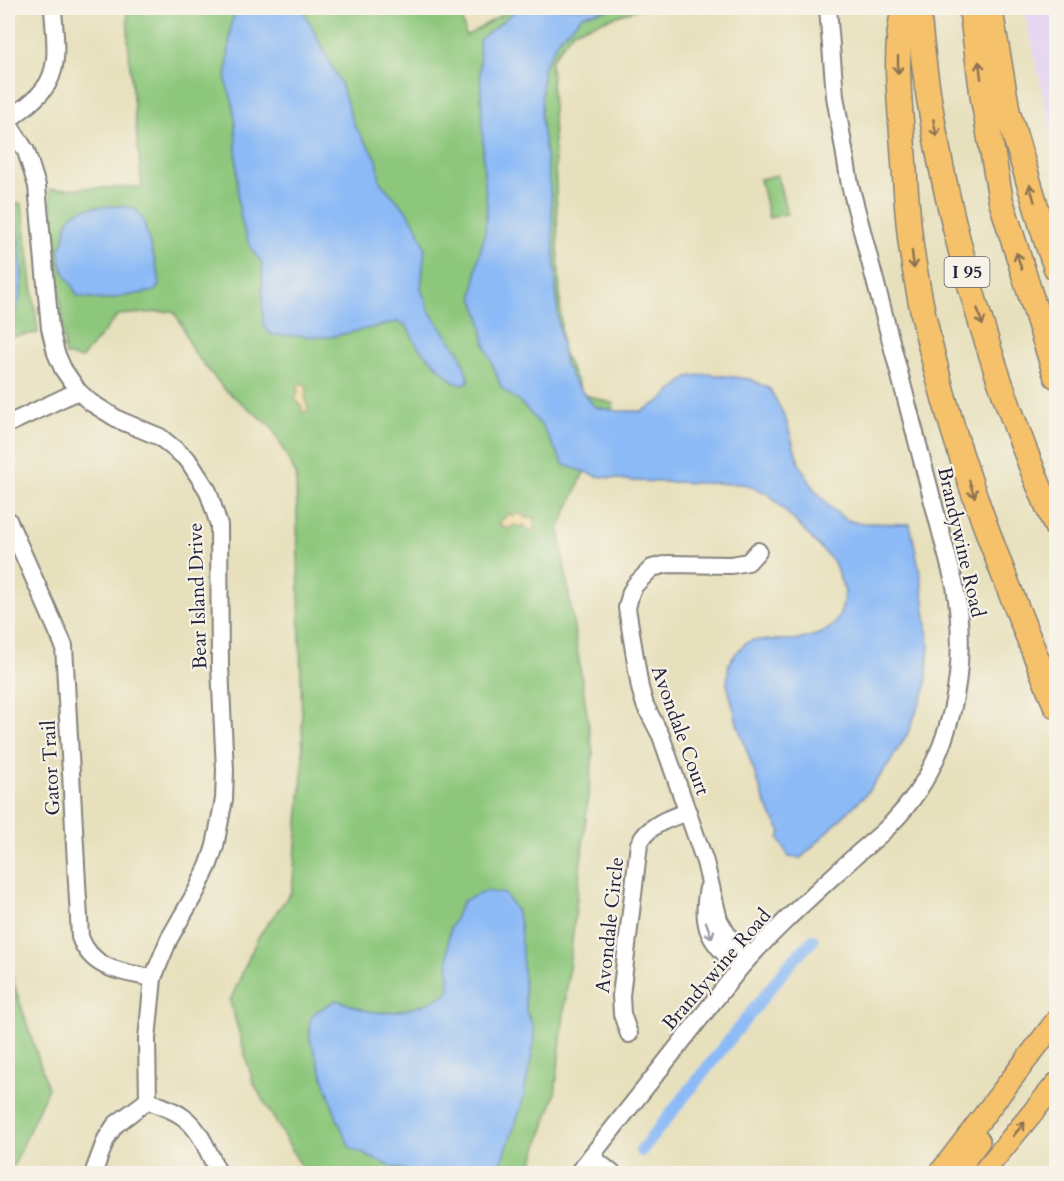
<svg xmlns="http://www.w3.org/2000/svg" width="1064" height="1181" viewBox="0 0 1064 1181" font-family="Cardo,serif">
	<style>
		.built { fill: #e4d3f2 }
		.green { fill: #8dc77c; stroke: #58745c; stroke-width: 1.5 }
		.sand { fill: #eeda9e; stroke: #887e6c; stroke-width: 1.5 }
		.water { fill: #8bbaf6; stroke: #566e98; stroke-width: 1.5 }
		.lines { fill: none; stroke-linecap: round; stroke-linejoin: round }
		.canal { stroke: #8bbaf6; stroke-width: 12 }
		.minor-casing { stroke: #84817c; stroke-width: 20 }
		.major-casing { stroke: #84817c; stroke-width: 24 }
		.highway-casing { stroke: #84817c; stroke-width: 27 }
		.minor { stroke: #fff; stroke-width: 16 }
		.major { stroke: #f5c16b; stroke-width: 21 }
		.highway { stroke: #f5c16b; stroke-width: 24 }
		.oneway { stroke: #8c7253 }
		.oneway2 { stroke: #9c9ca7 }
		.labels { text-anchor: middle; stroke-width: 4.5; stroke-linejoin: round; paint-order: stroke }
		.shield { fill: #f7f3e8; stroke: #62616f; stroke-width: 1.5 }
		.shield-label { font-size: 18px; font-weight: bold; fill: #22223b }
		.street-label { font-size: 20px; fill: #22223b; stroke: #f7f3e8 }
	</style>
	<rect width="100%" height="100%" fill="#f7f3e8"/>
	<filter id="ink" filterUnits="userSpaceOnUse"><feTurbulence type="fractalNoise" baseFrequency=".0167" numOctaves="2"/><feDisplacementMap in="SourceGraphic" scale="12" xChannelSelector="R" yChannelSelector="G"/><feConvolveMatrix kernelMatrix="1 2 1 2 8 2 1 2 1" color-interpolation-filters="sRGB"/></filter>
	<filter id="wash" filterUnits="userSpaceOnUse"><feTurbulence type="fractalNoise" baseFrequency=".008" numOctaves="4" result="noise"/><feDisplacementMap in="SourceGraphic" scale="24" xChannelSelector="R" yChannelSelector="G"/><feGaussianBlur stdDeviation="1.35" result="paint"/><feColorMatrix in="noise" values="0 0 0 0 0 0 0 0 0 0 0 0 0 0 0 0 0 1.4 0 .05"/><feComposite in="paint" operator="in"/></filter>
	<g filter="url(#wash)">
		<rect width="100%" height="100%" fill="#e7e0bc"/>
		<path class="built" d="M1024,8H1056V155Z"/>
		<g class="green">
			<path d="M127,8H460L466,36L513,8H641L573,31L551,60L562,350L583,394L614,404L559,529L593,754L555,1094L529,1173H305L253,1082L230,1001L258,937L292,891L303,764L296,475L272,427L224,389L192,350L181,323L173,311L118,315L81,359L65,355L50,189L142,187L129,57Z"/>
			<path d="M777,175L787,214L769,218L760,179Z"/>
			<path d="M8,202L22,204L38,333L8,337Z"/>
			<path d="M8,966L48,1088L10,1174L8,1173Z"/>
		</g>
		<g class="sand">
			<path d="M302,383L306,386L307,392L305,396L308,409L305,412H302V407L295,399L298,393L297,386Z"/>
			<path d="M509,513L512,517L518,513L523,515L525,518H534V531H528L524,525L520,527L515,525L508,529L500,525V522Z"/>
		</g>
		<g class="water">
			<path d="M237,8H302L341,84L354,125L377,159L380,182L405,209L417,226L425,248L421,289L431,314L460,353L469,381L464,384L455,383L418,347L406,325L397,322L330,337L272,335L263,326L262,263L251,249L242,224L238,201L235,119L232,100L226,83L231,24Z"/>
			<path d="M519,8H616L583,15L559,39L543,68L541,116L551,196L558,321L565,364L575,383L595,407L618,411H642L659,402L688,377L707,374L750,379L770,389L785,417L799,463L814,489L831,508L845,519L857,523L910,524L921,577L929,644L926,687L908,733L889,764L866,794L801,858L789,857L779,839L781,832L766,805L738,726L727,684L729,663L737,652L746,643L753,640H799L822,633L834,625L841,612L845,592L834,562L769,494L744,484L633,481L597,476L564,465L542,426L519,401L502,389L485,345L480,316L473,297L477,264L485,233L487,206L484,175L479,40Z"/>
			<path d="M123,206L135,209L143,219L159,276V285L155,291L103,300L78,296L62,268L59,249C66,242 64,236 66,227C70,203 104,207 123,206Z"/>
			<path d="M8,221L16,226C21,256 27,284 15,314L8,317Z"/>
			<path d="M486,891L505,894L516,910L520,924L526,1011L534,1028V1044L522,1105L498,1173H412L385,1164L350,1148L337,1118L310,1039V1021L314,1013L336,1000C348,1003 360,1010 373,1012C394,1015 434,1005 449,990L448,939L451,927L463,901Z"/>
		</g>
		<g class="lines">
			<path class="canal" d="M641,1151L792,961L813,940"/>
		</g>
	</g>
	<g filter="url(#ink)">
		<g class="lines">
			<defs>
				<g id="minor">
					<path d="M8,121C19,111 34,102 43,90C62,68 54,34 53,8"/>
					<path d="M8,123L26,151L37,186L50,328L56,353L63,369L78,391L90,402L119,420L160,437L188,460L208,491L219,525L220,667L225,770L224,799L215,846L209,864L197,890L169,939L153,978L147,1039L148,1100"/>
					<path d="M8,424L78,391"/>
					<path d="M8,520L64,646L80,937C92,970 122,972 153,978"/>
					<path d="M708,888C700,928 710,942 740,968"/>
					<path d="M750,956L729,937L719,920L705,862L661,736L645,705L640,688L627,608L631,592L635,585L652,568L668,564L731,565L748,562L758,551"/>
					<path d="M629,1034L622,1014L621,996L639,844C648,825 669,818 688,812"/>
					<path d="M148,1100C159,1106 173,1109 183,1117C201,1129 209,1155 219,1174"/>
					<path d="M591,1156L613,1174"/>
					<path d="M93,1174L106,1139L115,1125L148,1100"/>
					<path d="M577,1174L740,968C775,928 815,893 854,857C866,846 880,836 891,824C953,761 969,670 955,586L850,185L835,96L828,8"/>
				</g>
				<g id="major">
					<path d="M939,1174L1056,1021"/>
					<path d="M962,1174L966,1158L979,1141"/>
					<path d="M982,1174L1056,1084"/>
				</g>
				<g id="highway">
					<path d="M904,8C893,54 900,101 903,148C906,187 907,227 914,265C939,419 998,563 1056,706"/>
					<path d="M918,8C933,182 986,366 1056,526"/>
					<path d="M971,8L983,99L1001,201L1056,376"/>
					<path d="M990,8L1008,113L1047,243L1056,268"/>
				</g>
			</defs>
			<use href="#minor" class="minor-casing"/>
			<use href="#major" class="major-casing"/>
			<use href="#highway" class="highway-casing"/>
			<use href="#minor" class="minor"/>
			<use href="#major" class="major"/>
			<use href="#highway" class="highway"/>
		</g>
		<defs><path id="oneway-shaft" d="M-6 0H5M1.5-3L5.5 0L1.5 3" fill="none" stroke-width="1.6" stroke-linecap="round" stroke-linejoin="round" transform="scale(1.5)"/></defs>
		<g class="oneway">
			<use href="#oneway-shaft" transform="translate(898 65) rotate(90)"/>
			<use href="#oneway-shaft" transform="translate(980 70) rotate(-97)"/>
			<use href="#oneway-shaft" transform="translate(935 128) rotate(79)"/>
			<use href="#oneway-shaft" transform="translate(1032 193) rotate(-106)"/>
			<use href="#oneway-shaft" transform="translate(913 260) rotate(83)"/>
			<use href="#oneway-shaft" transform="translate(1019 261) rotate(-107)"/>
			<use href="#oneway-shaft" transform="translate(980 317) rotate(73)"/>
			<use href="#oneway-shaft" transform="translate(972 489) rotate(72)"/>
			<use href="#oneway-shaft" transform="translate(1019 1129) rotate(-50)"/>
		</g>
		<use class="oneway2" href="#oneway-shaft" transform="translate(709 930) rotate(70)"/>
	</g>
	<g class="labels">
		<rect class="shield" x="944.5" y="257" width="45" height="30" rx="4.5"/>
		<g class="shield-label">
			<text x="967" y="278">I 95</text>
		</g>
		<g class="street-label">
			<text transform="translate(962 542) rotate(77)" y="7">Brandywine Road</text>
			<text transform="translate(197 596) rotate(-92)" y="7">Bear Island Drive</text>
			<text transform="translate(681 730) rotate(70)" y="7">Avondale Court</text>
			<text transform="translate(50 768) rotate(-93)" y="7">Gator Trail</text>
			<text transform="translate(609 925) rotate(-84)" y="7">Avondale Circle</text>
			<text transform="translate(716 969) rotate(-49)" y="7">Brandywine Road</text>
		</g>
	</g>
	<rect width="1064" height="1181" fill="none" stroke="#f7f3e8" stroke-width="30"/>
</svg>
